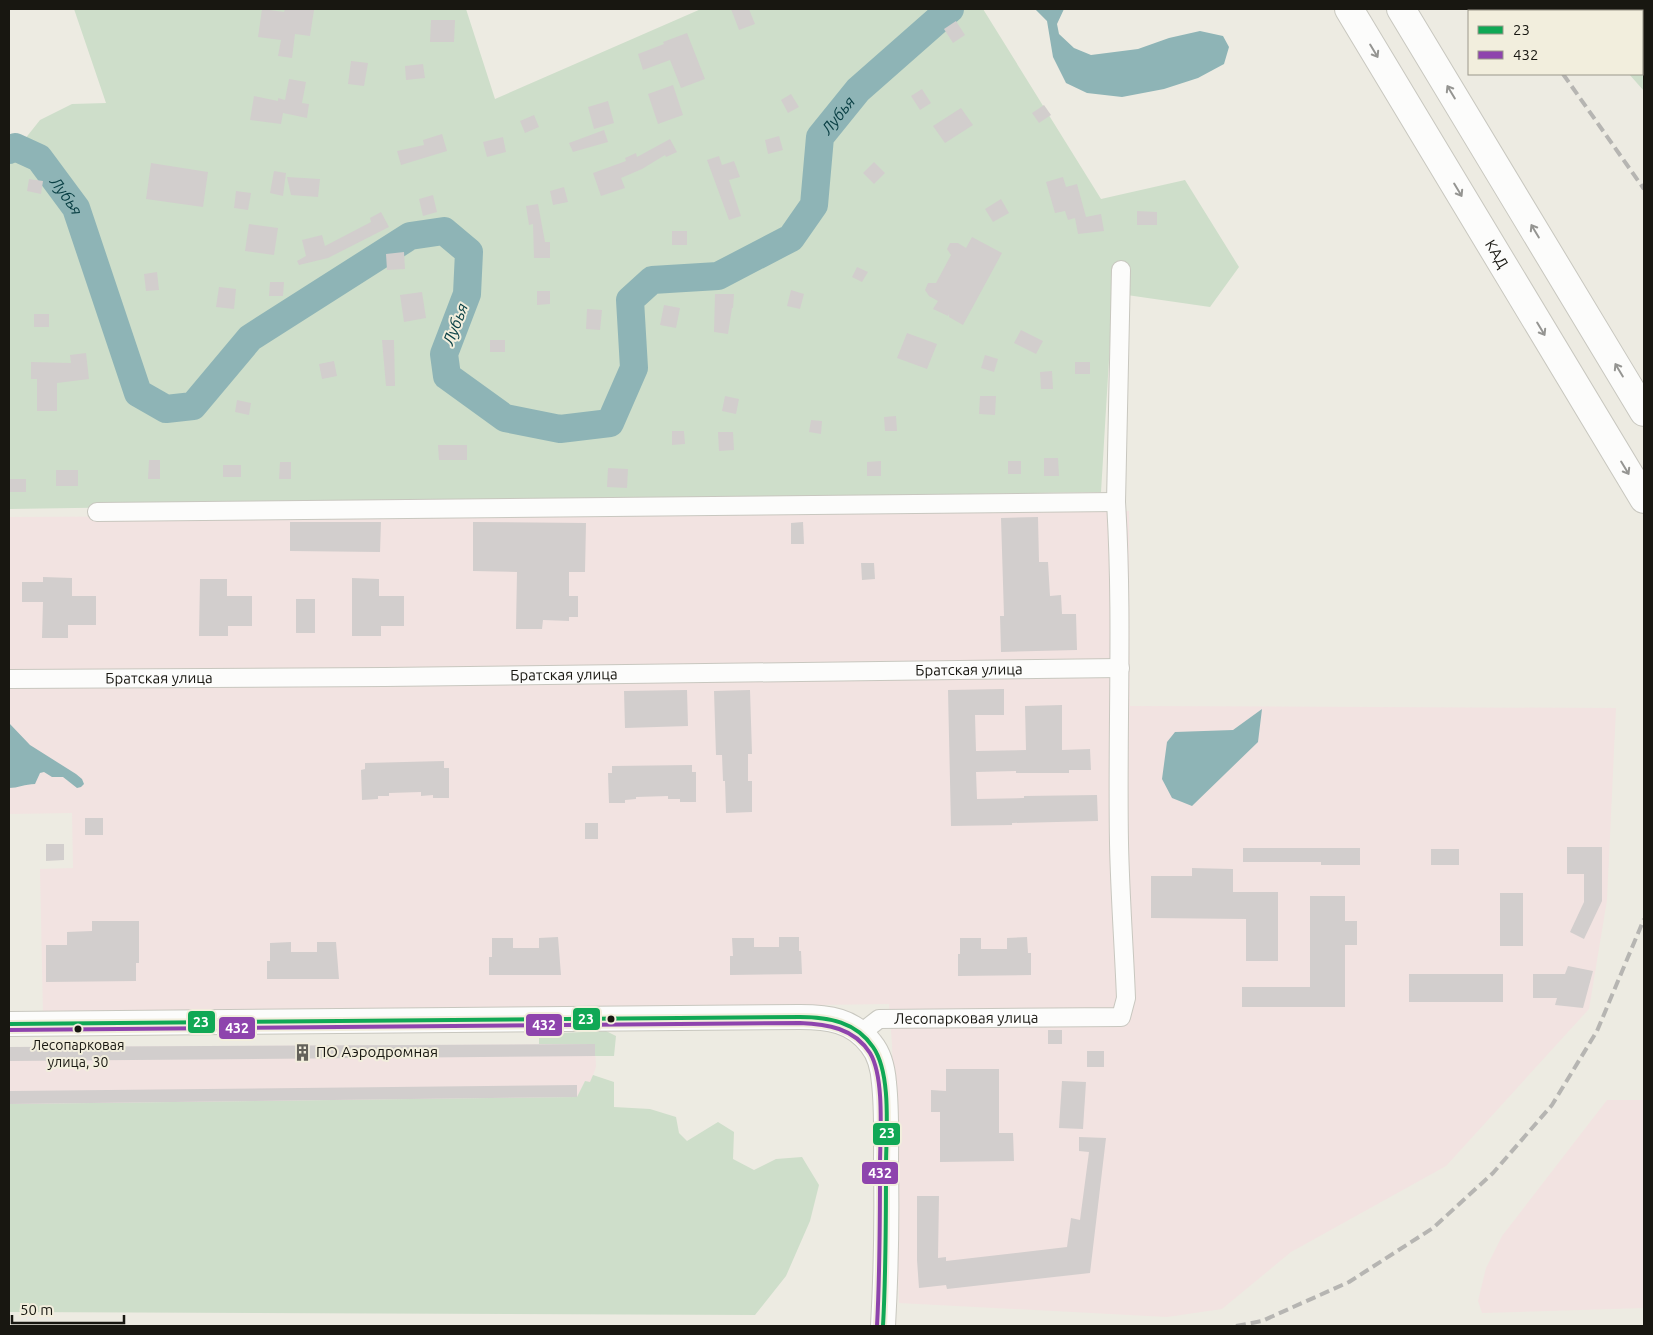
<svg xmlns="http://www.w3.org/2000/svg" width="1653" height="1335" viewBox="0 0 1653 1335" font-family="Ubuntu,sans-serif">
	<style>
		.industrial { fill: #f2e3e1 }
		.green { fill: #cedeca }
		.water { fill: #8eb4b6 }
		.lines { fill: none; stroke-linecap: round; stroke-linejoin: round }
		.river { stroke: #8eb4b6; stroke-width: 28 }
		.building { fill: #d2cecd }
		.street-casing { stroke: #c8c7bf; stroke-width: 20 }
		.secondary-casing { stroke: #c8c7bf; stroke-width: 26 }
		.highway-casing { stroke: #c8c7bf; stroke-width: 30 }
		.street { stroke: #fcfcfb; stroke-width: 18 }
		.secondary { stroke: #fcfcfb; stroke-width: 24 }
		.highway { stroke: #fcfcfb; stroke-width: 28 }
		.rail { stroke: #b6b5b2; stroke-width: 4; stroke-dasharray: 10 5; stroke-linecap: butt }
		.bus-1-casing { stroke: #f2eedd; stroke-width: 8 }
		.bus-2-casing { stroke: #f2eedd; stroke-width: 8 }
		.bus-1 { stroke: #10a855; stroke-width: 4 }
		.bus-2 { stroke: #8e44ad; stroke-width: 4 }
		.oneway { stroke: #959592 }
		.bus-dot { fill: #181711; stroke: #f2eedd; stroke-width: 2 }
		.labels { text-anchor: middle; stroke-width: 4; stroke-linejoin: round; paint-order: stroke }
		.bus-label { font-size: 14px; fill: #181711; stroke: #f2eedd }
		.street-label { font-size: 15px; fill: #181711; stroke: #f2eedd }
		.poi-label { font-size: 15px; fill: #181711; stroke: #f2eedd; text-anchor: start }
		.water-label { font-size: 16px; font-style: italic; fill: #0a4045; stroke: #f2eedd }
		.line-badge { stroke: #f2eedd; stroke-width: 2 }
		.badge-label { font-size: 14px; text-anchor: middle; font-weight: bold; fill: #fff }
	</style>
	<rect width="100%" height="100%" fill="#edebe2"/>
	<g class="industrial">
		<path d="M1129,511L1130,706L1616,708L1607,900L1589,1009L1446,1166L1291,1252L1222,1309L1167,1317L899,1303L892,1044L889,1004L43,1015L40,869L73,868L72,813L9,814V517Z"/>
		<path d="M595,1044L596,1067L590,1083L585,1081L577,1097L9,1104V1047Z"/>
		<path d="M1607,1100H1644V1308L1482,1313L1478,1301L1486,1268L1502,1236Z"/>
	</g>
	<g class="green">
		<path d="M74,9H466L495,99L701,9H983L1101,199L1185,180L1239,267L1210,307L1113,293L1101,492L9,509V159L40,120L72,104L106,103Z"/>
		<path d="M1571,9H1644V91L1629,74H1642V11H1573Z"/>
		<path d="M606,1031L616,1036L614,1056H595V1044H539V1034Z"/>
		<path d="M593,1075L614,1082V1107L650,1109L676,1117L679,1133L687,1141L718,1122L734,1132L733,1159L754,1170L776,1159L802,1157L819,1185L810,1221L786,1276L755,1315L9,1312V1104L577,1097L585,1081L590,1082Z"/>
	</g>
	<g class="water">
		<path d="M940,9H963L942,26L932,17Z"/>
		<path d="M1035,9H1064L1057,24L1059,34L1074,48L1091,55L1138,49L1169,38L1200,31L1223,36L1229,47L1224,64L1198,78L1164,89L1122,97L1087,93L1066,83L1053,57L1047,21Z"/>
		<path d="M1262,709L1258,742L1192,806L1172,798L1162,779L1167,742L1175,732L1233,730Z"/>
		<path d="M9,723L30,745L76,774L82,779L84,784L81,787L77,788L63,777H52L44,772L40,773L35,784C25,784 18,788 9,788Z"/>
	</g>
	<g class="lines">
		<path class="river" id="s1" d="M9,150L15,147L39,158L76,208L138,393L166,409L193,406L250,338L410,236L444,231L469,252L467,294L444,354L447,376L505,418L560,429L610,423L634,368L630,300L652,280L718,276L791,238L814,205L820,137L858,90L950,9"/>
	</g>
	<g class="building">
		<path d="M262,9L284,12L285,9L314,10L310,36L295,34L292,58L278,56L281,40L258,37Z"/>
		<path d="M731,9H749L755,24L739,30Z"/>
		<path d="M431,20H455L454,42H430Z"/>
		<path d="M956,21L965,35L953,43L944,29Z"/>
		<path d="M687,33L705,79L681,88L670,60L643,70L638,54L664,44L663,42Z"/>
		<path d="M351,61L368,63L364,86L348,84Z"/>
		<path d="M423,64L425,78L406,80L405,66Z"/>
		<path d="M289,79L306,82L302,103L309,104L307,118L283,113L281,124L250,120L254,96L278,101V98L285,100Z"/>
		<path d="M673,85L683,115L658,124L648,94Z"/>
		<path d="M922,89L931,103L920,110L911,96Z"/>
		<path d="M791,94L799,107L788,113L781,100Z"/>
		<path d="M608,101L614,123L594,129L588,107Z"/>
		<path d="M1044,105L1051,115L1039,123L1032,113Z"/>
		<path d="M961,108L973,125L945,143L933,126Z"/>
		<path d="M534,115L539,127L525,133L520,121Z"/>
		<path d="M604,130L608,142L573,152L569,143Z"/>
		<path d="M442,134L447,151L401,165L397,151L424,145L423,140Z"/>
		<path d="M779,136L783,150L768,154L765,140Z"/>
		<path d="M503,137L506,152L487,157L483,142Z"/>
		<path d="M670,139L677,152L666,157L665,155L642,169L621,178L625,188L601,196L593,173L626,161L625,158L636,153L637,157Z"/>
		<path d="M719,156L722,165L734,161L740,177L729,180L741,216L729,220L707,160Z"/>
		<path d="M874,162L885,173L874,184L863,173Z"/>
		<path d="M151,163L208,172L203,207L146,199Z"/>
		<path d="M274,171L286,173L283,196L270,193Z"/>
		<path d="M287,177L320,179L318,197L291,195Z"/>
		<path d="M1063,177L1066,187L1077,184L1086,217L1101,214L1104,231L1078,234L1075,218L1068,220L1065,211L1055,213L1046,182Z"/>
		<path d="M29,179L43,181L41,194L27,191Z"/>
		<path d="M564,187L568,202L553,205L550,191Z"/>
		<path d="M236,191L251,193L248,210L234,208Z"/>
		<path d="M433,195L437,212L423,216L419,199Z"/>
		<path d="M1001,199L1009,213L993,222L985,209Z"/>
		<path d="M538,204L545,242H550V258H534L533,224L529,225L526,206Z"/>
		<path d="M1137,211L1157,212V225H1137Z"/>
		<path d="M381,212L389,227L328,258L299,265L297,261L306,256L302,240L322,235L325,246L371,222L370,218Z"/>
		<path d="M249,224L278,228L274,255L245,251Z"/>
		<rect x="672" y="231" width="15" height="14"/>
		<path d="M972,237L1002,253L963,325L949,317V314L948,316L933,309L938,301L929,296L925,290L928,283H936L951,255L947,249L950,243H958L966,248Z"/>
		<path d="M404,252L405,269L387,270L386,254Z"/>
		<path d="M857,267L868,272L862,282L852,277Z"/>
		<path d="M157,272L159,290L146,291L144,274Z"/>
		<path d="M270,282H284L283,296H269Z"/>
		<path d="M219,287L236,289L234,309L216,307Z"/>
		<path d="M791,290L804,294L800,309L787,306Z"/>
		<path d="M537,291H550V304L537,305Z"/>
		<path d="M422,292L426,318L404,322L400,295Z"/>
		<path d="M715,294H734L733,308H732L728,334L714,332Z"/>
		<path d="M664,305L680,308L676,328L660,325Z"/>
		<path d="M587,309L602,310L600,330L586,329Z"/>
		<rect x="34" y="314" width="15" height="13"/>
		<path d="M1021,330L1043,341L1036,354L1014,343Z"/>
		<path d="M907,333L937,344L927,369L897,358Z"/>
		<path d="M382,340H394L395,386H386Z"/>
		<rect x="490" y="340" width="15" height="12"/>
		<path d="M86,353L89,379L57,383V411H37V379H31V362L71,363L70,355Z"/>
		<path d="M985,355L998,359L994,372L981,368Z"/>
		<path d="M334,361L337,376L322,379L319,364Z"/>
		<rect x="1075" y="362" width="15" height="12"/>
		<path d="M1052,371L1053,389H1041L1040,372Z"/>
		<path d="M725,396L739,399L736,414L722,411Z"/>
		<path d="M980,396H996L995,415L979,414Z"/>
		<path d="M237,400L251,403L249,415L235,412Z"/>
		<path d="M896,416L897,431H885L884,417Z"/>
		<path d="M811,420L822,421L821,434L809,432Z"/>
		<path d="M672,431H684L685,444L672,445Z"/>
		<path d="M718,432H733L734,450L719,451Z"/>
		<path d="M438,445H467V460H439Z"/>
		<path d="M1044,458H1058L1059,476H1044Z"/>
		<path d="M149,460H160V479H148Z"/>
		<path d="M881,461V476H867V462Z"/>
		<rect x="1008" y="461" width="13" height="13"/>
		<path d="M280,462H291V479H279Z"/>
		<rect x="223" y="465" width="18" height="12"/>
		<path d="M608,468L628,469L627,488L607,487Z"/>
		<rect x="56" y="470" width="22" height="16"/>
		<rect x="9" y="479" width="17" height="13"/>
		<path d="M1038,517L1039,562H1048L1050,596L1061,595L1062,614H1076L1077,650L1001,652L1000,616H1004L1001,518Z"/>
		<path d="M290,522H381L380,552L290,551Z"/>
		<path d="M473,522L586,523L585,572H569V596H578V617H569V621L543,620L542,629H516L517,572L473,571Z"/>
		<path d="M803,522L804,544H791V523Z"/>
		<path d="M861,563H874L875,579L862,580Z"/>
		<path d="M43,577L72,578V596H96V625H68V638H42L43,602H22V582H43Z"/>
		<path d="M352,578L379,579V596H404V626H381V636H352Z"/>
		<path d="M200,579H227V596H252V626H228V636H199Z"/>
		<rect x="296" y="599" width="19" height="34"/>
		<path d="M1004,689V715H975L976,751L1026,750L1025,706L1062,705V750L1090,749L1091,770H1069V773H1016V771L976,772L977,799L1024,798V796L1097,795L1098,821L1012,823V825L951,826L948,690Z"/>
		<path d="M687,690L688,726L625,728L624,691Z"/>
		<path d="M750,690L752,754H748V781H752V812L726,813L725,781H723L722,755H716L714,691Z"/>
		<path d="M444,761V768H449V798H433V795L421,796V792L389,793V796H378V799L362,800L361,770L365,769V763Z"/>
		<path d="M692,765V772H696V802H680V799H668V796L636,797V799L625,800V803H609L608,773H612V766Z"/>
		<rect x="85" y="818" width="18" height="17"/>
		<rect x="585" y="823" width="13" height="16"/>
		<path d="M46,844H64V860L46,861Z"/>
		<path d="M1567,847H1602V901L1584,939L1570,932L1584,902V874H1567Z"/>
		<path d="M1243,848H1360V865H1321V862H1243Z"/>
		<rect x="1431" y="849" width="28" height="16"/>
		<path d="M1192,868L1233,869V892H1278V961H1246V919L1151,918V876H1192Z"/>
		<rect x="1500" y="893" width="23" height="53"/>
		<path d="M1310,896H1345V921H1357V945H1345V1007H1242V987H1310Z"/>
		<path d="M92,921H139V963H136V981L46,982V945H67V932L92,931Z"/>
		<path d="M558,937L561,975H489V957H492V938H513V948H539V938Z"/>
		<path d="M779,937H799V951H801L802,974L730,975V956H733L732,938H754V947H779Z"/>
		<path d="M1027,937L1028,953H1031V975L958,976V954H960V938H981V949H1007V938Z"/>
		<path d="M291,942V952H317V942H336L339,979H267V961H270V943Z"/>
		<path d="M1568,966L1593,971L1583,1008L1555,1005L1557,998H1533V974H1565Z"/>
		<rect x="1409" y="974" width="94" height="28"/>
		<rect x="1048" y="1030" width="14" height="14"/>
		<path d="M595,1044V1056L9,1061V1047Z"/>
		<rect x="1087" y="1051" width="17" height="16"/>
		<path d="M946,1069H999V1133H1013L1014,1161L940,1162V1112H931V1090L946,1091Z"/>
		<path d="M1062,1081L1086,1082L1083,1129L1059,1128Z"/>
		<path d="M577,1085V1097L9,1104V1091Z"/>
		<path d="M1079,1137L1106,1138L1090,1273L947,1289L946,1285L919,1288L917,1260V1196H939L938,1258L946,1257V1261L1067,1247L1071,1218L1080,1220L1089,1152L1079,1151Z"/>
	</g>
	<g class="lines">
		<defs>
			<g id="street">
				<path d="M97,512L1116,502"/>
				<path id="s2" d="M9,679L385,677L1120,668"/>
				<path id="s3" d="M861,1033L879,1019L1121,1017L1126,998C1124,947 1120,895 1119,843C1117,729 1123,615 1116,502L1121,270"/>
			</g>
			<path id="secondary" d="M9,1024L800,1017C828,1017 853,1020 871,1044C880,1055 883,1069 884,1083C887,1110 886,1139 886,1166C887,1220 886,1273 883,1326"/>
			<g id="highway">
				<path id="s4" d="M1349,9L1644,499"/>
				<path d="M1401,9L1644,412"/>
			</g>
		</defs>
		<use href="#street" class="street-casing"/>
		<use href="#secondary" class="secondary-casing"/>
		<use href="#highway" class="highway-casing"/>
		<use href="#street" class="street"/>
		<use href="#secondary" class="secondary"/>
		<use href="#highway" class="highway"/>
		<g class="rail">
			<path d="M1512,9L1514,11"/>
			<path d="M1563,74L1644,189"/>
			<path d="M1236,1326L1262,1321L1349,1282L1433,1228L1493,1173L1552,1105L1597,1031L1644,919"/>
		</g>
		<defs>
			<path id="bus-1" d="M9,1024L800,1017C829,1017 856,1022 873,1047C892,1074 886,1134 886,1167C886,1220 886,1273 883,1326"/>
			<path id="bus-2" d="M9,1030L800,1023C827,1024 854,1028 870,1053C885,1078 880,1136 880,1166C880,1219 880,1272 877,1326"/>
		</defs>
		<use href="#bus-1" class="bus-1-casing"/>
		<use href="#bus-2" class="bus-2-casing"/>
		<use href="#bus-1" class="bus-1"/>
		<use href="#bus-2" class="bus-2"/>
	</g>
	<defs><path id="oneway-shaft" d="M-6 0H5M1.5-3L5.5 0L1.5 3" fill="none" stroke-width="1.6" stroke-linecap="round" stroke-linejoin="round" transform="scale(1.25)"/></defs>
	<g class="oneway">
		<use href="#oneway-shaft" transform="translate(1374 51) rotate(59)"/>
		<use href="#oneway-shaft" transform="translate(1451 92) rotate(-121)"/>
		<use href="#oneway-shaft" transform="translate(1458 190) rotate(59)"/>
		<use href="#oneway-shaft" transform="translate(1535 231) rotate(-121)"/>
		<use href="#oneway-shaft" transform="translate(1541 329) rotate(59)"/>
		<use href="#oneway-shaft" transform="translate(1619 370) rotate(-121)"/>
		<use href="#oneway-shaft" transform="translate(1625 468) rotate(59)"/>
	</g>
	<defs>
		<symbol id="building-bare" viewBox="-9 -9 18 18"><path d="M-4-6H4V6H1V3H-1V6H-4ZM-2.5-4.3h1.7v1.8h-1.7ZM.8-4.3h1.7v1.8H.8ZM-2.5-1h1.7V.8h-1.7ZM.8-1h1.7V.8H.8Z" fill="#63615a" stroke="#f2eedd" stroke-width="2.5" paint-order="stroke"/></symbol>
	</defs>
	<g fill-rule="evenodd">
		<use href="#building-bare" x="290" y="1040" width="25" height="25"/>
	</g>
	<g class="bus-dot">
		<circle cx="611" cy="1019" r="4.5"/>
		<circle cx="78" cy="1029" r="4.5"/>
	</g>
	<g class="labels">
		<g class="bus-label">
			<text x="78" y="1050">Лесопарковая<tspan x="78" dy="17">улица, 30</tspan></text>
		</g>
		<g class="street-label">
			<text dy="5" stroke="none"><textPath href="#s4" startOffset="286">КАД</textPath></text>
			<text dy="5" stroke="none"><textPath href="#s2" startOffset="960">Братская улица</textPath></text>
			<text dy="5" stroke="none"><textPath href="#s2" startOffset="555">Братская улица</textPath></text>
			<text dy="5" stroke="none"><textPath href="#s2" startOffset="150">Братская улица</textPath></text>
			<text dy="5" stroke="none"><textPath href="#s3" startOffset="110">Лесопарковая улица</textPath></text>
		</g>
		<g class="poi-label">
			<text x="316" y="1057">ПО Аэродромная</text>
		</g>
		<g class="water-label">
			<text dy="6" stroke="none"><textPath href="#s1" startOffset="1445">Лубья</textPath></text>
			<text dy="6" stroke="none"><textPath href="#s1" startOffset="80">Лубья</textPath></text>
			<text transform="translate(455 324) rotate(-69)" y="6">Лубья</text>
		</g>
	</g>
	<g class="line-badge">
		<rect x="572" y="1007" width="29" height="24" rx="5" fill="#10a855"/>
		<rect x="187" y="1010" width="29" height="24" rx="5" fill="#10a855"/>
		<rect x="525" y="1013" width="38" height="24" rx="5" fill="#8e44ad"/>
		<rect x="218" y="1016" width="38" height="24" rx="5" fill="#8e44ad"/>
		<rect x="872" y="1122" width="29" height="24" rx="5" fill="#10a855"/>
		<rect x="861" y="1161" width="38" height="24" rx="5" fill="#8e44ad"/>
	</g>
	<g class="badge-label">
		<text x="586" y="1024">23</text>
		<text x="201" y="1027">23</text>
		<text x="544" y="1030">432</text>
		<text x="237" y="1033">432</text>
		<text x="887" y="1138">23</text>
		<text x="880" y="1178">432</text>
	</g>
	<rect width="1653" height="1335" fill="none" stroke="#181711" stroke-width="20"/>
	<rect x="1468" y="10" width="175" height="65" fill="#f2eedd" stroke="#9b988b"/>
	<rect x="1478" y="26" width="25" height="8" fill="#10a855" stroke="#9b988b"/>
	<text x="1513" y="35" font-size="15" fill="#181711">23</text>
	<rect x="1478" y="51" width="25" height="8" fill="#8e44ad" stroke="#9b988b"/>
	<text x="1513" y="60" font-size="15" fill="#181711">432</text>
	<path d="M12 1315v8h112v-8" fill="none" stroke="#181711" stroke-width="2.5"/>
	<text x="20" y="1315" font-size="15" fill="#181711" stroke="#f2eedd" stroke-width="4" paint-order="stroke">50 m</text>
</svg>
